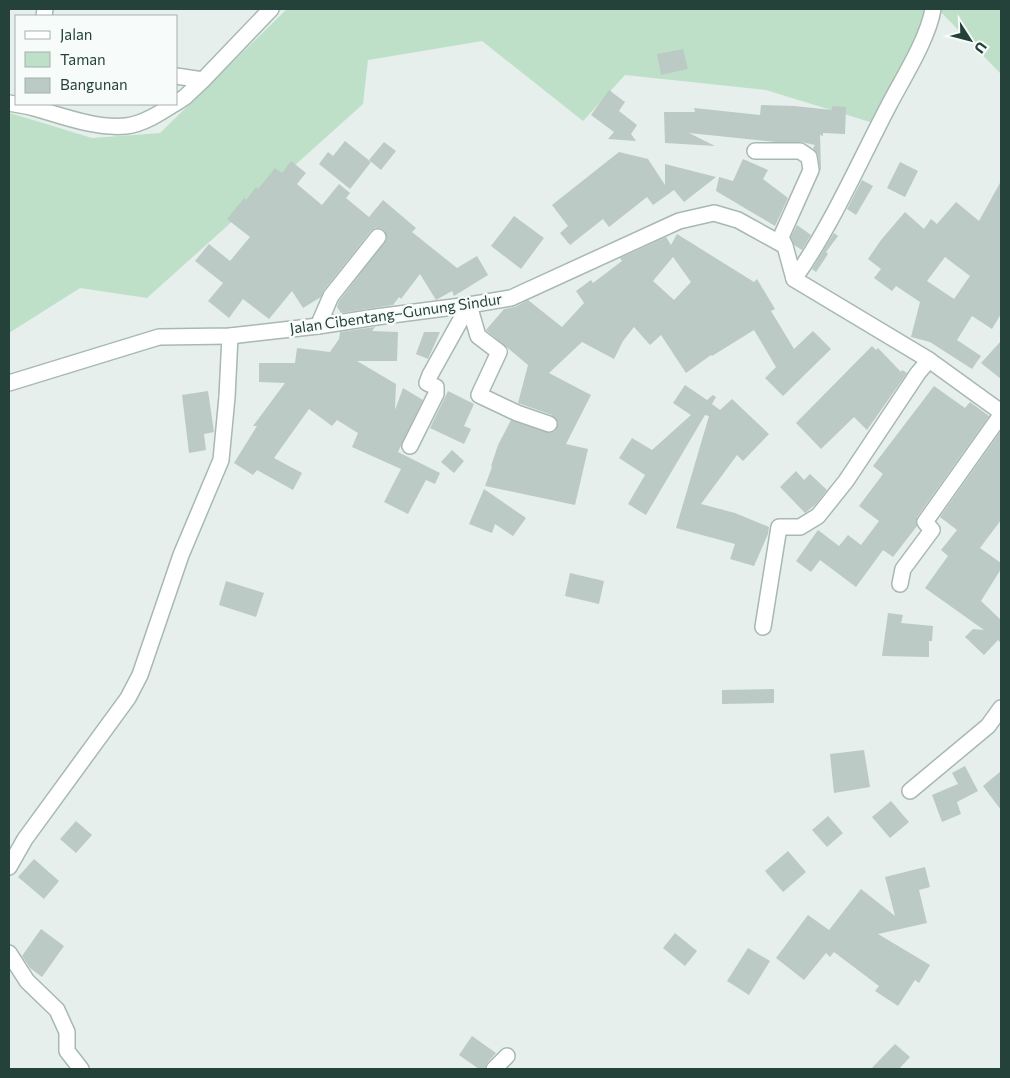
<svg xmlns="http://www.w3.org/2000/svg" width="1010" height="1078" viewBox="0 0 1010 1078" font-family="Commissioner,sans-serif">
	<style>
		.green { fill: #bfe0c8 }
		.building { fill: #bbcac4; fill-rule: evenodd }
		.lines { fill: none; stroke-linecap: round; stroke-linejoin: round }
		.minor-casing { stroke: #a8b8b2; stroke-width: 18 }
		.minor { stroke: #fff; stroke-width: 15 }
		.labels { text-anchor: middle; stroke-width: 5; stroke-linejoin: round; paint-order: stroke }
		.street-label { font-size: 15px; fill: #24423a; stroke: #f7fbf9 }
	</style>
	<rect width="100%" height="100%" fill="#e6efeb"/>
	<path class="green" d="M287,9H1001V74L939,10L883,126L766,90L625,75L583,121L482,41L368,60L363,104L147,298L80,288L9,333V115L10,113L92,138L160,133Z"/>
	<g class="building">
		<path d="M683,49L688,69L661,75L657,54Z"/>
		<path d="M609,90L625,102L619,111L637,125L631,134L636,141L608,139L614,132L591,115Z"/>
		<path d="M761,105L794,106L832,110V106L846,107L845,134L823,133V136L820,135L821,169L820,171L818,155L813,148L815,145L801,142H776L689,133L715,146L665,143L664,112H695L694,108L760,115Z"/>
		<path d="M345,141L371,162L350,189L319,164L328,152L333,156Z"/>
		<path d="M384,142L396,151L381,170L369,160Z"/>
		<path d="M619,152L648,159L665,185V164L716,177L684,202L674,190L653,205L647,197L609,227L603,219L570,245L560,233L568,226L552,205Z"/>
		<path d="M743,159L768,170L763,179L788,198L775,226L716,191L719,177L733,181Z"/>
		<path d="M291,161L306,173L297,184L322,205L339,184L350,193L346,198L369,217L383,200L416,228L412,232L457,268L477,256L488,275L454,296L452,291L436,300L420,274L401,299L399,297L393,305L341,313L337,307L339,301L387,239L384,230L380,228H375L371,231L324,290L321,297L303,308L292,291L269,319L243,299L229,318L208,301L223,283L195,261L209,244L230,261L250,237L227,219L244,198L246,200L256,187L258,189L275,168L282,173Z"/>
		<path d="M900,162L918,171L905,197L887,188Z"/>
		<path d="M862,180L873,186L856,215L847,209Z"/>
		<path d="M1001,181V314L992,329L972,316L957,340L981,356L972,369L930,342L911,337L920,302L896,286L892,291L874,278L881,269L868,259L881,240L905,212L924,229L931,219L937,224L956,202L979,221ZM945,257L970,276L954,299L927,281Z"/>
		<path d="M514,216L544,238L521,269L491,246Z"/>
		<path d="M797,225L811,235L802,250L794,245L791,237Z"/>
		<path d="M834,233L838,236L826,252L828,254L816,272L812,269Z"/>
		<path d="M677,234L754,282L757,279L775,309L771,311L794,349L813,331L831,349L783,396L765,378L776,367L754,330L712,356L711,355L686,373L661,335L650,345L634,327L623,341L614,359L582,342L549,373L591,395L566,444L588,449L575,505L485,486L492,467L491,466L498,445L511,420L550,433L555,431L558,423L552,415L518,403L528,365L486,330L504,309L515,307L528,300L562,327L584,303L576,291L591,280L593,283L622,261L620,258L666,237L671,245ZM673,257L691,282L674,300L653,281Z"/>
		<path d="M375,327L372,331L398,332L397,361H357L396,384L395,410L403,388L423,400L398,452L440,473L435,484L426,480L408,514L384,502L401,469L352,447L358,433L337,420L332,426L309,409L274,458L302,473L293,490L257,470L253,475L234,463L257,426H253L285,383L259,382V363H295L297,348L330,352L339,339L340,332Z"/>
		<path d="M424,332H440L428,359L416,354Z"/>
		<path d="M1001,341V379L981,363Z"/>
		<path d="M872,346L876,350L878,348L901,372L902,370L907,373L867,430L854,417L821,449L796,423Z"/>
		<path d="M685,385L707,400L713,395L716,397L712,404L720,410L732,399L769,434L743,461L737,455L701,504L735,513L769,527L768,534L754,566L730,559L735,544L676,528L709,416L705,415L646,515L628,504L645,475L619,458L632,438L652,450L691,415L673,403Z"/>
		<path d="M934,386L965,408L970,402L989,416L917,517V526L893,557L883,550L856,587L820,560L811,572L796,561L818,530L839,546L848,535L861,545L879,521L859,506L883,474L873,466Z"/>
		<path d="M208,391L214,432L204,434L206,450L189,453L182,395Z"/>
		<path d="M448,391L474,404L464,426L471,429L464,444L430,428Z"/>
		<path d="M1001,431V520L980,548L1001,563V569L981,601L1001,620V643L998,640L984,655L965,637L973,629L984,630L925,588L948,556L941,550L957,530L940,517Z"/>
		<path d="M452,450L464,461L454,473L441,462Z"/>
		<path d="M796,471L804,480L810,474L827,490L815,505L805,513L780,487Z"/>
		<path d="M484,489L526,518L513,536L495,524L492,533L469,524Z"/>
		<path d="M570,573L604,581L599,604L565,596Z"/>
		<path d="M226,581L264,593L256,617L219,605Z"/>
		<path d="M888,613L903,615L901,623L933,626L932,641H929V657L882,656Z"/>
		<path d="M774,689V703L722,704V690Z"/>
		<path d="M864,750L870,787L834,793L830,754Z"/>
		<path d="M965,766L978,791L957,802L961,814L942,822L932,795L958,784L952,773Z"/>
		<path d="M1001,771V810L983,786Z"/>
		<path d="M891,801L909,822L890,838L872,817Z"/>
		<path d="M828,816L843,833L827,847L812,830Z"/>
		<path d="M76,821L92,835L76,853L60,839Z"/>
		<path d="M788,851L806,872L783,892L765,871Z"/>
		<path d="M34,859L59,881L44,899L18,877Z"/>
		<path d="M925,867L930,887L919,890L927,923L878,934L930,965L919,983L915,980L898,1006L875,991L879,986L834,952L830,957L826,953L804,980L776,958L808,915L829,930L861,889L895,916L885,877Z"/>
		<path d="M41,929L64,946L42,977L30,968L22,956Z"/>
		<path d="M675,933L697,951L685,966L663,948Z"/>
		<path d="M748,948L770,961L749,995L727,981Z"/>
		<path d="M472,1036L496,1053L487,1063L484,1069H479L459,1055Z"/>
		<path d="M895,1044L910,1057L899,1069H871Z"/>
	</g>
	<g class="lines">
		<defs>
			<g id="minor">
				<path d="M44,16L45,9"/>
				<path d="M176,76L203,80"/>
				<path d="M9,103L31,107L32,104"/>
				<path d="M176,103L185,97L203,80L271,9"/>
				<path d="M31,107C60,115 95,129 126,126C143,124 160,113 174,104"/>
				<path d="M755,151H800L809,157L811,170L781,237L785,246"/>
				<path d="M794,279C831,227 859,162 889,105C903,78 928,39 933,9"/>
				<path d="M318,326L331,296L378,237"/>
				<path d="M9,383L159,337L230,336L318,326L376,317L469,305L511,298L679,221L714,213L738,220L785,246L794,279L929,360L1001,412"/>
				<path d="M410,446L436,394V387L427,383L430,375L469,305L478,336L499,352L479,395L517,413L549,424"/>
				<path d="M900,584L903,569L932,530L925,522L1001,415"/>
				<path d="M763,627L779,527H800L818,516L846,481L918,373L929,360"/>
				<path d="M910,791L988,726L1001,708"/>
				<path d="M9,867L25,839L128,698L140,675L181,555L221,460L227,397L230,336"/>
				<path d="M9,953L27,981L57,1010L67,1032V1051L81,1069"/>
				<path d="M494,1069L507,1056"/>
			</g>
		</defs>
		<use href="#minor" class="minor-casing"/>
		<use href="#minor" class="minor"/>
	</g>
	<g class="labels">
		<g class="street-label">
			<text transform="translate(396 314) rotate(-8)" y="5">Jalan Cibentang–Gunung Sindur</text>
		</g>
	</g>
	<rect width="1010" height="1078" fill="none" stroke="#24423a" stroke-width="20"/>
	<rect x="15" y="15" width="162" height="90" fill="#f7fbf9" stroke="#a3b1ad"/>
	<rect x="25" y="31" width="25" height="8" fill="#ffffff" stroke="#a3b1ad"/>
	<text x="60" y="40" font-size="15" fill="#24423a">Jalan</text>
	<rect x="25" y="52" width="25" height="15" fill="#bfe0c8" stroke="#a3b1ad"/>
	<text x="60" y="65" font-size="15" fill="#24423a">Taman</text>
	<rect x="25" y="78" width="25" height="15" fill="#bbcac4" stroke="#a3b1ad"/>
	<text x="60" y="90" font-size="15" fill="#24423a">Bangunan</text>
	<g transform="translate(970 40) rotate(126)" stroke="#f7fbf9" stroke-width="4" paint-order="stroke">
	<path d="M0-4L9 19L0 12L-9 19Z" fill="#24423a"/>
	<text y="-8" font-size="14" font-weight="bold" text-anchor="middle" fill="#24423a">U</text>
	</g>
</svg>
